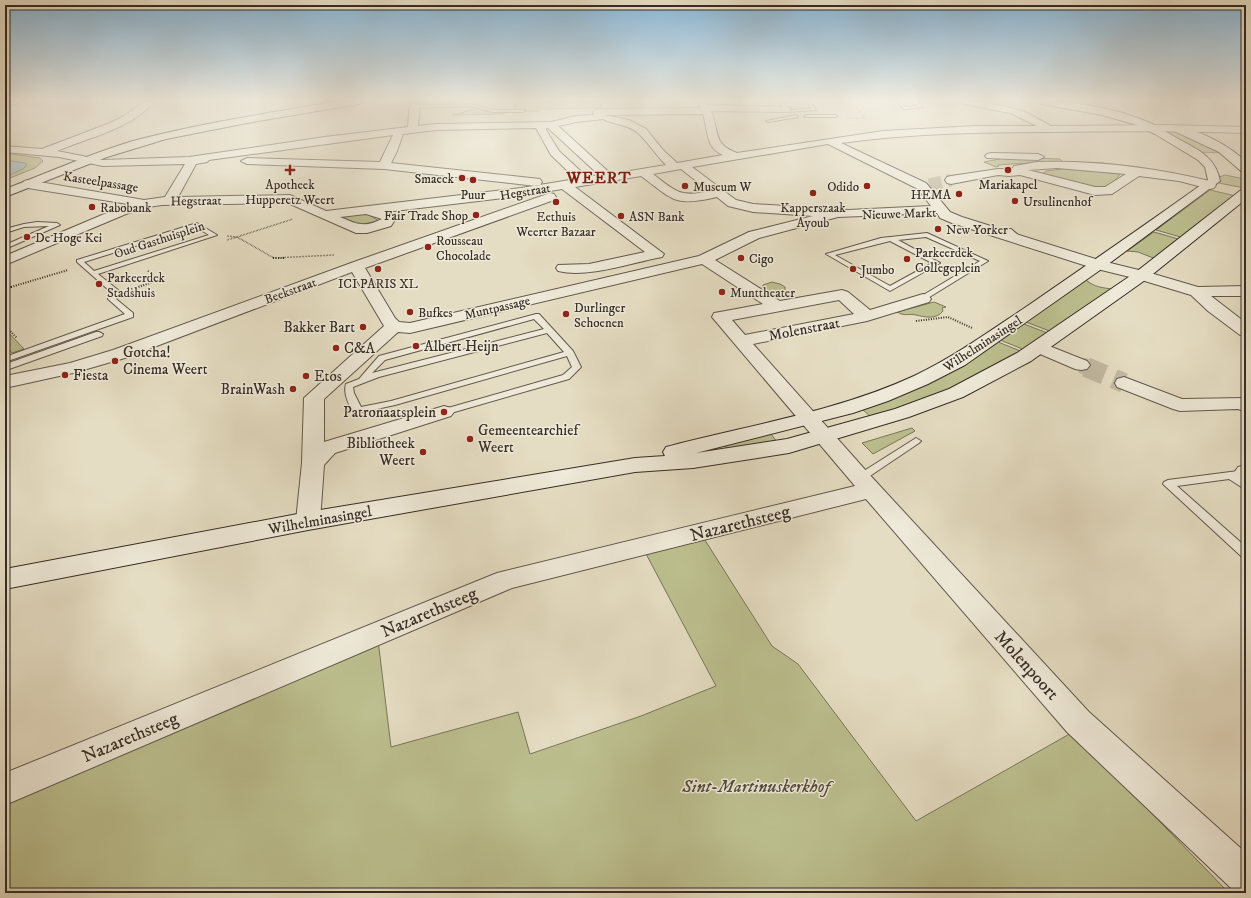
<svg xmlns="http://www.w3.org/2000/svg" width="1251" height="898" viewBox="0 0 1251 898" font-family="'IM FELL DW Pica',serif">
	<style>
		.green { fill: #bcbf8f; stroke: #79765a }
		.water { fill: #9ababe; stroke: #728181 }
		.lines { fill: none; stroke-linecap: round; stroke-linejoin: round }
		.street-tunnel-far2 { stroke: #c2baa3; stroke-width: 13; stroke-dasharray: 13 6; stroke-linecap: butt }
		.street-tunnel-far1 { stroke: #c2baa3; stroke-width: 16; stroke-dasharray: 16 8; stroke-linecap: butt }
		.street-tunnel { stroke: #c2baa3; stroke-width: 20; stroke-dasharray: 20 10; stroke-linecap: butt }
		.lane-casing { stroke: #62584c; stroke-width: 2 }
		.street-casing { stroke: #62584c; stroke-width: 2 }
		.secondary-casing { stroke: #362c25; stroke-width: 2 }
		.path-far2 { stroke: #362c25; stroke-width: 1; stroke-dasharray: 0.5 1; stroke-linecap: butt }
		.path-far1 { stroke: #362c25; stroke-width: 1.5; stroke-dasharray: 0.5 1; stroke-linecap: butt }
		.path { stroke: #362c25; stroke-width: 2; stroke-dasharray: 1 1.5; stroke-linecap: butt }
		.lane { fill: #eee9d8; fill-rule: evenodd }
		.street { fill: #eee9d8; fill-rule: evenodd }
		.secondary { fill: #eee9d8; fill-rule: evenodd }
		.poi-dot { fill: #8f2418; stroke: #eee9d8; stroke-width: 1.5 }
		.labels { text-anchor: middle; stroke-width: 3; stroke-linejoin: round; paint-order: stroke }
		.far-poi-label { font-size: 13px; fill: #362c25; stroke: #eee9d8; text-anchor: start }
		.far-street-label { font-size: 13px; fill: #362c25; stroke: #eee9d8 }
		.poi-label { font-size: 15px; fill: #362c25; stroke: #eee9d8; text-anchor: start }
		.street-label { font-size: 15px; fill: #362c25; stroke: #eee9d8 }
		.far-district-label { font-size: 16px; font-weight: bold; letter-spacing: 1px; fill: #7a1f14; stroke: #eee9d8 }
		.near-street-label { font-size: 18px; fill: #362c25; stroke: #eee9d8 }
		.near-park-label { font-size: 18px; font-style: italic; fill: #51493a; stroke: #eee9d8 }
	</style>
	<rect width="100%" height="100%" fill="#e5ddc3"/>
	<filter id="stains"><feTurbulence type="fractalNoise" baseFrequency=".005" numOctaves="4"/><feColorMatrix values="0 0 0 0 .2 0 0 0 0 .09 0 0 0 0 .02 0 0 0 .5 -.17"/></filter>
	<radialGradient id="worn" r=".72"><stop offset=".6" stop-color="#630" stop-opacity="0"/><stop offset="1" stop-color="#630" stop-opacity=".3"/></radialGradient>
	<g class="green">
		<path d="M516,101H600L601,108L539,109V111C530,112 522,110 514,110Z"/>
		<path d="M479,108L487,112H505L504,114L452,115Z"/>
		<path d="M1162,131H1178L1222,153L1197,152Z"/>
		<path d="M5,153L40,158L43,161L35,168L5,180Z"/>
		<path d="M1009,157L1060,159L1063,162L1103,163L1120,167C1079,164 1039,161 998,165L999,166L996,167L984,162Z"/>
		<path d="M1070,168L1120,174C1117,179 1110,186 1103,188C1096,191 1057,179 1047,176L1043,173L1046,171Z"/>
		<path d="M1225,175L1245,179L1246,186L1244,188L1219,183V177Z"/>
		<path d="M1210,190L1236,196L1184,238L1156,230Z"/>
		<path d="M364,212L379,221L359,225L339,215Z"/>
		<path d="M1154,232L1182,240L1156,259L1138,252L1127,251Z"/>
		<path d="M1086,280C1094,287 1103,288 1113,289L1052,332L1026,322Z"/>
		<path d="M772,282L780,284L785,287V290C778,295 768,294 762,288L763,285Z"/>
		<path d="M934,302L946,307L942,308L943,311C936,320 925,317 916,315C908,313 906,317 897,312Z"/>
		<path d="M1024,324L1050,334L1025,350L1000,340Z"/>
		<path d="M6,330L24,349L12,353L5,345Z"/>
		<path d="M998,342L1023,352L1004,364L935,396L871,417L862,409Z"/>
		<path d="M912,428L915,431L873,454L862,443Z"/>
		<path d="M771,434L777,442L728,450L724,445Z"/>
		<path d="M703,537L772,646L798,664L916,821L1073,732L1229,893H5V804L378,640L391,747L518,712L530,754L641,716L716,686L645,552Z"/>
	</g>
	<path class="water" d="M5,160L25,163L27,165L23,169L5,177Z"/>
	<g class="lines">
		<path class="street-tunnel-far2" d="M929,185L951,180"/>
		<path class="street-tunnel-far1" d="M1081,365L1089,368"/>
		<path class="street-tunnel" d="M1086,367L1124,383"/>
		<defs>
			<g id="lane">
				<path d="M15,101H22L5,108V105Z"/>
				<path d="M779,101H783L788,110L811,109L806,101H810L816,110L787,112Z"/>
				<path d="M896,101H901L905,107L917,106L912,101H917L923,107L904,109Z"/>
				<path d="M471,104L493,110H523L525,111L523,112H493L471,106L413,108L411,107L413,106Z"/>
				<path d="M796,115L798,117L768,122L766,121Z"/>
				<path d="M806,115H835L837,116L835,117H804Z"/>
				<path d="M37,222L57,223L60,225L5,249V245L49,226L24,227L5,233V229L24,224Z"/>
				<path d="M197,223L217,235L98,274L118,290L119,292L116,299L133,313V317L5,362V357L125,314L108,299L111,292L77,262V260ZM196,227L209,235L94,271L84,262Z"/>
				<path d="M1007,229H1011L1024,240V242H1020L1007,231Z"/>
				<path d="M927,233L988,261L923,301L919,299L920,297L980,261L926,237L898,240L940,263L890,291L826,254L881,238ZM890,241L932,263L890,286L835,255Z"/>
				<path d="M536,314H539L573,351L581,367L569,379L444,415L439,412L441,410L563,375L572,367L567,356L395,405L358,413C349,411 343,392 346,384L359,379L379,356ZM534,319L544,329L372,373L385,360ZM547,333L564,352L391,401L361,407L354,393L353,387L379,377Z"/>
				<path d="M96,332H99L103,334L102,336L12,368L9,369L5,366L6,364Z"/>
				<path d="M916,438L921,441L919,443L864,480H856L855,478L856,476Z"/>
				<path d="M1246,470V476L1241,477L1246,481V490L1229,479L1177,486L1246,547V558L1242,557L1163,484L1164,482L1168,480Z"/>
			</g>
			<g id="street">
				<path d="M145,101H155C131,129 90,137 57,151L103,160L189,157L325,137L408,127L410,101H420L418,126L436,124L551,122L576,116L594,115L593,112L595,110L598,109L700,108L698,101H707L708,105L789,107L791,109L786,112L711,111C720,132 712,144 737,153L883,131L975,126H1037L1010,113L964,104L960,101H980L1015,109L1027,113L1051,126L1166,125L1246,127V133C1182,131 1119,131 1055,132C983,132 912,133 841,143L926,183L950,212L962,217L1102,261L1147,272L1198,287L1246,286V296H1211L1246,323V336L1240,335L1208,311L1191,295L1138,279L1093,268L952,223L940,218L937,213L838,217L759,238L715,260L780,301L842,290L848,292L870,310L923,294L929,296L931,299L929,302L867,321L753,344L868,473L1089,712L1246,853V893L1233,890L1067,732L866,499L512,588L5,805V773L497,573L855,486L712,317L714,313L720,312L763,304L702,264L410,333L398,332L324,399V442L444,406L451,408L454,412L451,416L335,453L324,465L320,521L316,527L308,529L300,527L296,521L302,463L304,398L384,326L352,272L125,358L73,373L5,388V376L70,363L113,350L351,263L550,193L554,194L556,197L554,200L365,268L395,318L399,322L410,323L699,256L749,232L813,216L753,212L728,206L717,197C673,207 674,200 641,176L575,187L664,254L662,257L657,258C628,264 587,278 558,271L556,268L558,265L589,264L645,252L562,189L521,196L386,212L394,215L396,218L391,226L367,233H356L288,203L162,205L148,207L126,214L5,265V256L128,204L28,188L24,187L22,184L24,181L28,180L144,200L165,197L185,164L103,166L59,157L5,152V146L42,149L110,123L124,116ZM703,114C708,129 705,148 723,155L677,163L663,150L646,129L629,120L604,115ZM603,119C614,125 628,124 638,133C647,141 656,155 666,165L611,174L558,126L576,122ZM536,128L551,155L576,179L521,188L326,211L290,195L178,197L196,164L207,162L209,160L393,135L380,162L247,158L241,161L247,164L384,169L536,186L540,185L542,182L540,179L391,163L397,151L403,134L436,130ZM546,128H548L599,175L587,177L559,151L546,130ZM828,144L918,189L931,206L848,210L753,204L736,200L692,167ZM681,169L709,191C680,198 675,191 653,174ZM366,214L382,219C365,228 356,224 340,217ZM839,300L854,314L745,335L732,320Z"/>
				<path d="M991,153L1038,154L1044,157L1038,160L987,158L985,156L987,154Z"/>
				<path d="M1037,162C1096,160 1157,168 1214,182L1216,185L1214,188L1210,189L1179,181L1139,176L1112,194L1095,195L1020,175L1009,176L998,175L951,184L947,183L945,180L947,177L951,176L998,169H1012L1014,166ZM1057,168L1126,174L1105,187H1095L1028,170Z"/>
				<path d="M1039,342L1087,361L1090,365L1087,369L1081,370L1075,369L1033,351L1030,347L1033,343Z"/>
				<path d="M1124,377L1182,399L1246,398V412L1238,409L1180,411L1173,409L1117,387L1115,383L1117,379Z"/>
				<path d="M1246,465V480L1237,478L1234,473L1238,467Z"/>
			</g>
			<g id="secondary">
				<path d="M339,101H363L359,104L247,123L166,139L107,157L5,197V189C48,173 89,154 133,141C201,123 270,113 339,101Z"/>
				<path d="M1038,101C1074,101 1114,108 1148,122C1159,127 1169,134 1180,140C1199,150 1216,158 1220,181L1103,268L965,365L928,384L888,401L853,413L696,453L787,439L895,409L949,389L1017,353L1136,272L1241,190L1246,189V199L1148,278L1031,361L963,397L909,417L789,453L693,468L635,472L308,530L5,589V569L308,512L635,458L665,456L663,452L666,447C749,425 836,412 914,376C954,357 990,331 1026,307C1087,265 1148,223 1208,180L1205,167L1198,160L1155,134L1134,124L1102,115L1042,104Z"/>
				<path d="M1178,126C1202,132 1229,145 1246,162V173L1242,172L1219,152L1174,131L1173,129L1174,127Z"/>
			</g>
		</defs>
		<use href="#lane" class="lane-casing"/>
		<use href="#street" class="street-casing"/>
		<use href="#secondary" class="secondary-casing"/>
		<g class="path-far2">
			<path d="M851,101L865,118"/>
			<path d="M536,107H553"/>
			<path d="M847,118H865"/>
		</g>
		<g class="path-far1">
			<path d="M227,236L237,237L293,219"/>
			<path d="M227,240L237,237L274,258L334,255"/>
		</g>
		<g class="path">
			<path d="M273,258H284"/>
			<path d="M5,282L11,287L5,290"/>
			<path d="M11,287L68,270"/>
			<path d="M129,290L159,280L148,271"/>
			<path d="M916,321L948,317L972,328"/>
			<path d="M5,326L17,338"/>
		</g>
		<use href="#lane" class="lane"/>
		<use href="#street" class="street"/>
		<use href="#secondary" class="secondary"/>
	</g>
	<linearGradient id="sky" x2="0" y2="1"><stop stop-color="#89b6d7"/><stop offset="0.44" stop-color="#f3f0e4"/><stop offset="1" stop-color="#f3f0e4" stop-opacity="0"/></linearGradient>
	<rect width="1251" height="227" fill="url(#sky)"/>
	<g class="poi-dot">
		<path d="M288 164h4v4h4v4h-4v4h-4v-4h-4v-4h4z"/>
		<circle cx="1008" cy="170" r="4"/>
		<circle cx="462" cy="178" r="4"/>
		<circle cx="473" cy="180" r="4"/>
		<circle cx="685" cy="186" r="4"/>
		<circle cx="867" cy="186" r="4"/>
		<circle cx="813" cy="193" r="4"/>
		<circle cx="959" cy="194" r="4"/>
		<circle cx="1015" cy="201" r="4"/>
		<circle cx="556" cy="202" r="4"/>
		<circle cx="92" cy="207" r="4"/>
		<circle cx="476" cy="215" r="4"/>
		<circle cx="621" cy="216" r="4"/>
		<circle cx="938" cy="229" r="4"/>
		<circle cx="27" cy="237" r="4"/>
		<circle cx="428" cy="247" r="4"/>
		<circle cx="741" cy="258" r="4"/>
		<circle cx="907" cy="259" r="4"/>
		<circle cx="378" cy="269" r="4"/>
		<circle cx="853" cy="269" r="4"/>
		<circle cx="99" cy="284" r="4"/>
		<circle cx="722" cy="292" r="4"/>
		<circle cx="410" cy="312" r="4"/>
		<circle cx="566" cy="314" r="4"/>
		<circle cx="363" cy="327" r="4"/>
		<circle cx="416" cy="346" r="4"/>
		<circle cx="336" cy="348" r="4"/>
		<circle cx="115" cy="361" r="4"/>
		<circle cx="65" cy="375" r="4"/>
		<circle cx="306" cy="376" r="4"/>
		<circle cx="293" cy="389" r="4"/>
		<circle cx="444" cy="412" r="4"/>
		<circle cx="470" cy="439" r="4"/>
		<circle cx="423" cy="452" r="4"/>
	</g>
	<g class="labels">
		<g class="far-poi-label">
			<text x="454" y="183" text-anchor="end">Smaeck</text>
			<text x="290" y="189" text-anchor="middle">Apotheek<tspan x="290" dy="15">Hupperetz Weert</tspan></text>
			<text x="1008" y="189" text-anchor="middle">Mariakapel</text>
			<text x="693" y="191">Museum W</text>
			<text x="859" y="191" text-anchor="end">Odido</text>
			<text x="473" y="199" text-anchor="middle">Puur</text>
			<text x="951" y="199" text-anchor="end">HEMA</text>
			<text x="1023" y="206">Ursulinenhof</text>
			<text x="100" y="212">Rabobank</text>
			<text x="813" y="212" text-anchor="middle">Kapperszaak<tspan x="813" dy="15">Ayoub</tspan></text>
			<text x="468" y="220" text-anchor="end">Fair Trade Shop</text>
			<text x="556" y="221" text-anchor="middle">Eethuis<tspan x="556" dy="15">Weerter Bazaar</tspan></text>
			<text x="629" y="221">ASN Bank</text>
			<text x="946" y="234">New Yorker</text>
			<text x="35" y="242">De Hoge Kei</text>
			<text x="436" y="245">Rousseau<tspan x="436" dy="15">Chocolade</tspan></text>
			<text x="915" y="257">Parkeerdek<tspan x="915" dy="15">Collegeplein</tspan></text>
			<text x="749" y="263">Cigo</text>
			<text x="861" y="274">Jumbo</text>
			<text x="107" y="282">Parkeerdek<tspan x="107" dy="15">Stadshuis</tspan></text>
			<text x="378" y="288" text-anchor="middle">ICI PARIS XL</text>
			<text x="730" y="297">Munttheater</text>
			<text x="574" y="312">Durlinger<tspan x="574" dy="15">Schoenen</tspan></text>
			<text x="418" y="317">Bufkes</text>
		</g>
		<g class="far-street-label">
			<text transform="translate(101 181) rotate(9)" y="5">Kasteelpassage</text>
			<text transform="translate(525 191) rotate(-9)" y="5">Hegstraat</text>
			<text transform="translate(196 200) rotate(-1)" y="5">Hegstraat</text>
			<text transform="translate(899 213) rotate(-2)" y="5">Nieuwe Markt</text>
			<text transform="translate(159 239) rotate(-18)" y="5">Oud Gasthuisplein</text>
			<text transform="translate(290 290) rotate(-20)" y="5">Beekstraat</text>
			<text transform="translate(497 307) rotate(-13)" y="5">Muntpassage</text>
			<text transform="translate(982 343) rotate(-33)" y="5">Wilhelminasingel</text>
		</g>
		<g class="poi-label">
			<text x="355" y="332" text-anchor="end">Bakker Bart</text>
			<text x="424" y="351">Albert Heijn</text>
			<text x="344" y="353">C&amp;A</text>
			<text x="123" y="357">Gotcha!<tspan x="123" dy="17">Cinema Weert</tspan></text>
			<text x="73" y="380">Fiesta</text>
			<text x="314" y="381">Etos</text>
			<text x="285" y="394" text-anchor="end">BrainWash</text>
			<text x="436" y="417" text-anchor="end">Patronaatsplein</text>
			<text x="478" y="435">Gemeentearchief<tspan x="478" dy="17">Weert</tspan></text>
			<text x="415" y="448" text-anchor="end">Bibliotheek<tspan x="415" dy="17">Weert</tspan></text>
		</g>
		<g class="street-label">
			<text transform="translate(804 329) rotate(-11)" y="5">Molenstraat</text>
			<text transform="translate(320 520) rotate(-10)" y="5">Wilhelminasingel</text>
		</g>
		<g class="far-district-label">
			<text x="599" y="183">WEERT</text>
		</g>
		<g class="near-street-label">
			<text transform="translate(740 523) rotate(-14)" y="6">Nazarethsteeg</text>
			<text transform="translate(429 612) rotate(-23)" y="6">Nazarethsteeg</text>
			<text transform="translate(1027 665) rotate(48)" y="6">Molenpoort</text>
			<text transform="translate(130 737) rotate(-23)" y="6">Nazarethsteeg</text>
		</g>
		<g class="near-park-label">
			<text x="756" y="792">Sint-Martinuskerkhof</text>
		</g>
	</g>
	<rect width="1251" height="898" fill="none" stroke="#e5ddc3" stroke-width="20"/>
	<rect x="6" y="6" width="1239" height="886" fill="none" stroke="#362c25" stroke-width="2"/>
	<rect x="10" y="10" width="1231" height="878" fill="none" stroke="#362c25"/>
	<rect width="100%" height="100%" filter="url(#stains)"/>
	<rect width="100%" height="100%" fill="url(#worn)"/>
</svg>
